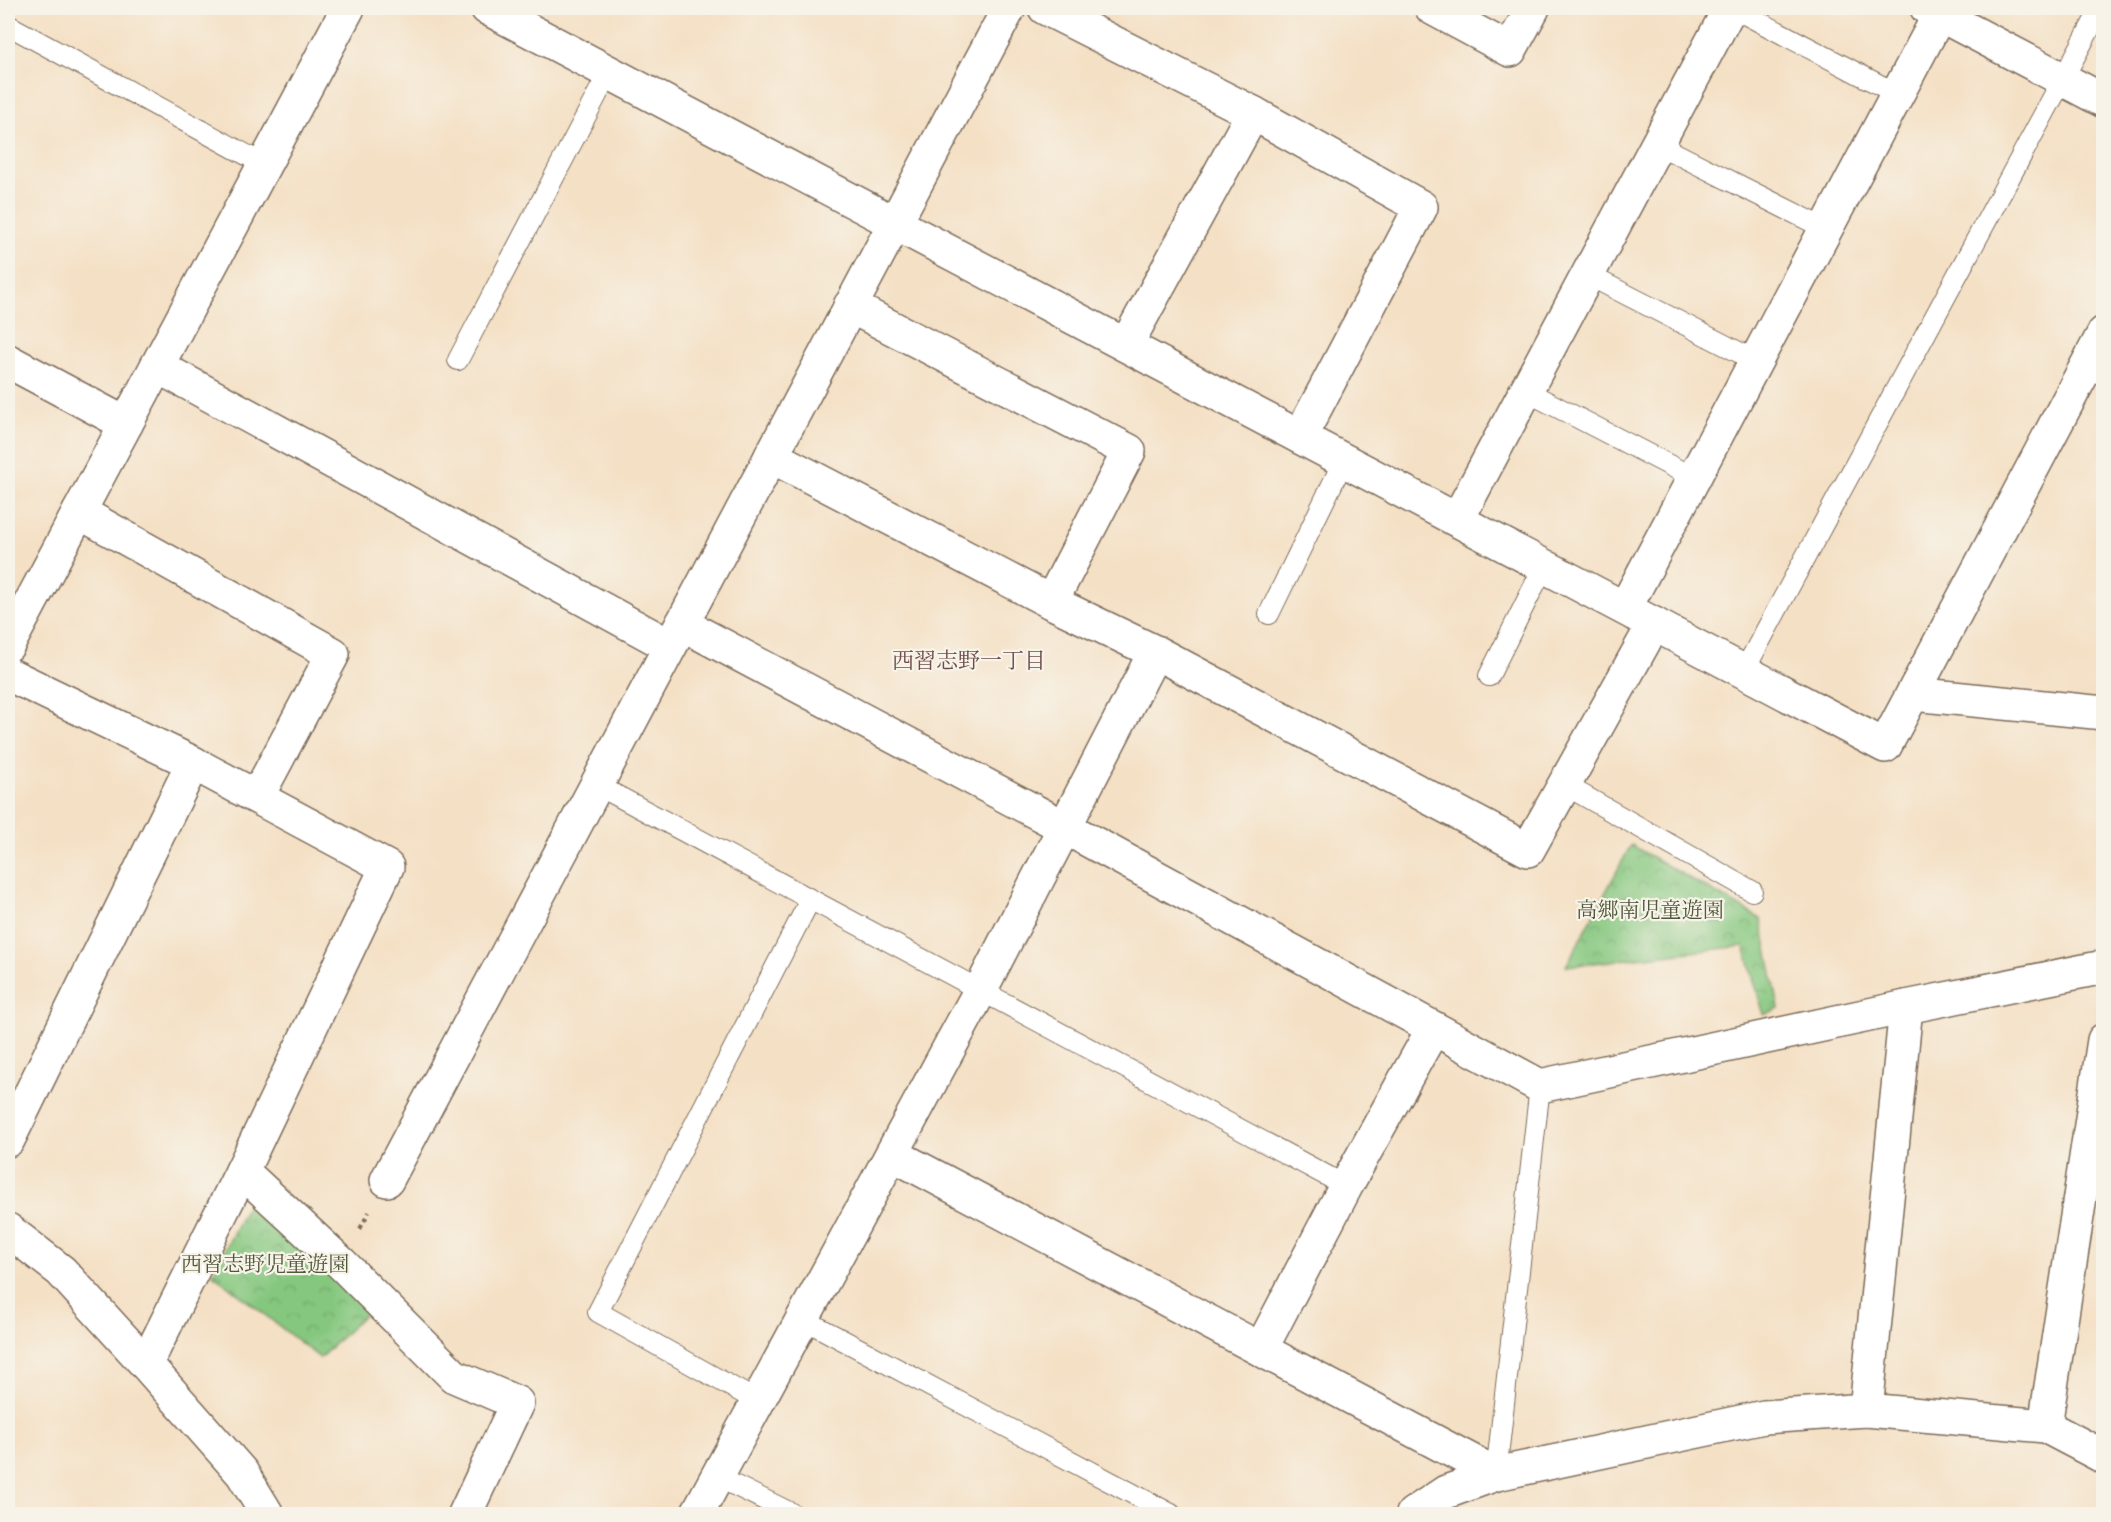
<svg xmlns="http://www.w3.org/2000/svg" width="2111" height="1522" viewBox="0 0 2111 1522" font-family="'Gentium Book Plus','Noto Serif JP',serif">
	<style>
		.park { fill: url(#park-crowns); stroke: #60784e; stroke-width: 1.5 }
		.lines { fill: none; stroke-linecap: round; stroke-linejoin: round }
		.lane-casing { stroke: #7c6a58; stroke-width: 22 }
		.street-casing { stroke: #7c6a58; stroke-width: 36 }
		.path { stroke: #7c6a58; stroke-width: 4; stroke-dasharray: 4.5 4.5; stroke-linecap: butt }
		.lane { stroke: #fff; stroke-width: 20 }
		.street { stroke: #fff; stroke-width: 33 }
		.labels { text-anchor: middle; stroke-width: 4.5; stroke-linejoin: round; paint-order: stroke }
		.park-label { font-size: 21px; fill: #51593b; stroke: #f7f3e8 }
		.neighbourhood-label { font-size: 22px; fill: #704e4d; stroke: #f7f3e8 }
	</style>
	<defs>
		<pattern id="park-crowns" width="20" height="18" patternUnits="userSpaceOnUse" patternTransform="scale(1.5)"><rect width="20" height="18" fill="#85c77f"/><path d="M2 6a3 3 0 1 1 6 0M12 15a3 3 0 1 1 6 0" fill="none" stroke="#6ea267"/></pattern>
	</defs>
	<rect width="100%" height="100%" fill="#f7f3e8"/>
	<filter id="ink" filterUnits="userSpaceOnUse"><feTurbulence type="fractalNoise" baseFrequency=".0167" numOctaves="2"/><feDisplacementMap in="SourceGraphic" scale="12" xChannelSelector="R" yChannelSelector="G"/><feConvolveMatrix kernelMatrix="1 2 1 2 8 2 1 2 1" color-interpolation-filters="sRGB"/></filter>
	<filter id="wash" filterUnits="userSpaceOnUse"><feTurbulence type="fractalNoise" baseFrequency=".008" numOctaves="4" result="noise"/><feDisplacementMap in="SourceGraphic" scale="24" xChannelSelector="R" yChannelSelector="G"/><feGaussianBlur stdDeviation="1.35" result="paint"/><feColorMatrix in="noise" values="0 0 0 0 0 0 0 0 0 0 0 0 0 0 0 0 0 1.4 0 .05"/><feComposite in="paint" operator="in"/></filter>
	<g filter="url(#wash)">
		<rect width="100%" height="100%" fill="#f4e0c5"/>
		<g class="park">
			<path d="M1631,845L1761,919L1779,1008L1764,1015L1744,946L1566,966Z"/>
			<path d="M250,1199L373,1306L320,1358L213,1274Z"/>
		</g>
	</g>
	<g filter="url(#ink)">
		<g class="lines">
			<defs>
				<g id="lane">
					<path d="M1733,8L1897,94"/>
					<path d="M8,25L265,165"/>
					<path d="M1657,144L1826,229"/>
					<path d="M1588,275L1756,361"/>
					<path d="M458,360L609,72"/>
					<path d="M1526,391L1694,478"/>
					<path d="M1269,614L1344,460"/>
					<path d="M1744,671L2101,8"/>
					<path d="M1489,676L1544,566"/>
					<path d="M597,785L1346,1186"/>
					<path d="M1565,785L1752,891"/>
					<path d="M803,1319L1171,1514"/>
					<path d="M757,1401L598,1312L810,900"/>
					<path d="M1496,1474L1540,1086"/>
					<path d="M718,1477L793,1514"/>
				</g>
				<g id="street">
					<path d="M487,8L1885,746L2104,333"/>
					<path d="M1045,8L1253,113L1421,207L1300,437"/>
					<path d="M1432,8L1510,50L1533,8"/>
					<path d="M1927,8L2104,101"/>
					<path d="M850,306L1129,451L1051,602"/>
					<path d="M1126,345L1253,113"/>
					<path d="M8,361L126,424"/>
					<path d="M157,366L670,646"/>
					<path d="M771,456L1051,602L1155,652L1528,850L1654,624"/>
					<path d="M79,512L333,654L257,797"/>
					<path d="M1457,520L1730,8"/>
					<path d="M1625,608L1943,8"/>
					<path d="M682,624L1066,828L1540,1086L1906,1007L2104,967"/>
					<path d="M8,645L348,8"/>
					<path d="M8,674L193,763L387,867L242,1171L146,1364"/>
					<path d="M1913,694L2104,713"/>
					<path d="M8,1140L193,763"/>
					<path d="M892,1154L1496,1474"/>
					<path d="M242,1171L341,1263L454,1376L517,1403L465,1514"/>
					<path d="M387,1180L1009,8"/>
					<path d="M8,1230L61,1271L146,1364L242,1473L267,1514"/>
					<path d="M1261,1349L1346,1186L1433,1029"/>
					<path d="M1866,1410L1906,1007"/>
					<path d="M2045,1426L2104,1040"/>
					<path d="M697,1514L980,991L1155,652"/>
					<path d="M1413,1514L1446,1492L1496,1474L1764,1417L1866,1410L2045,1426L2104,1457"/>
				</g>
			</defs>
			<use href="#lane" class="lane-casing"/>
			<use href="#street" class="street-casing"/>
			<path class="path" d="M360,1229L369,1212"/>
			<use href="#lane" class="lane"/>
			<use href="#street" class="street"/>
		</g>
	</g>
	<g class="labels">
		<g class="park-label">
			<text x="1650" y="917">高郷南児童遊園</text>
			<text x="265" y="1271">西習志野児童遊園</text>
		</g>
		<g class="neighbourhood-label">
			<text x="969" y="668">西習志野一丁目</text>
		</g>
	</g>
	<rect width="2111" height="1522" fill="none" stroke="#f7f3e8" stroke-width="30"/>
</svg>
